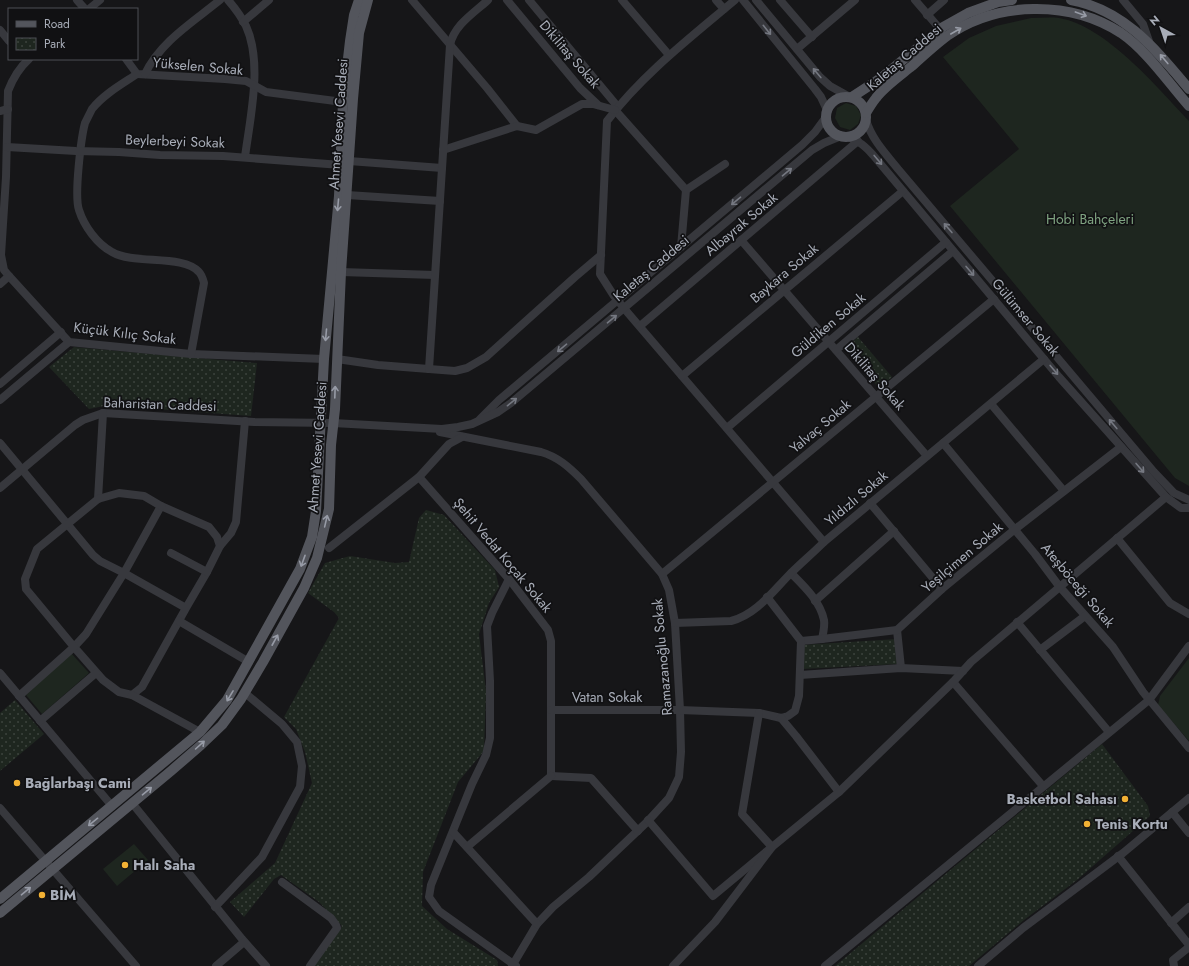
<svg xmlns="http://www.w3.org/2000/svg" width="1189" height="966" viewBox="0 0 1189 966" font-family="Jost,sans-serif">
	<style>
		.green { fill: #1e261f }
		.park { fill: url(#park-dots) }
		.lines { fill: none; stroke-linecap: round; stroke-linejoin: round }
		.minor { stroke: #37383d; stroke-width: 8 }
		.major { stroke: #53555c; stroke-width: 10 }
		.oneway { stroke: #979ba6 }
		.oneway2 { stroke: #757881 }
		.poi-dot { fill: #f2b134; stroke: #111113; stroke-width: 1.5 }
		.labels { text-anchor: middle; stroke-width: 3.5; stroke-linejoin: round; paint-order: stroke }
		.street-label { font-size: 14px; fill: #a8adb8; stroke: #111113 }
		.park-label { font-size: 14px; fill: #7fa381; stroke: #111113 }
		.poi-label { font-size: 14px; font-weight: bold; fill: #a8adb8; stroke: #111113; text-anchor: start }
	</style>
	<defs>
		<pattern id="park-dots" width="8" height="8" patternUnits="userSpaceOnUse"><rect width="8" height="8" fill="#1e261f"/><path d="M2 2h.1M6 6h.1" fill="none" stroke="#3c433d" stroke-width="1.8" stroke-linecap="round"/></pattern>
	</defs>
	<rect width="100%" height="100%" fill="#161618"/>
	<g class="green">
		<path d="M1031,18C1040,18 1050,17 1059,18C1106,26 1157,87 1189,121V486L1175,478L950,206L1019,149L943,57L969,38L996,26Z"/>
		<path d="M846,103L856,106L861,115L858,124L850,130L840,127L835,118L837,108Z"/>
		<path d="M71,653L89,673L42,714L26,695Z"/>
		<path d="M1189,658V741L1158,705L1160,696Z"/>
		<path d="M134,844L148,860L117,886L103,869Z"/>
	</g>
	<g class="park">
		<path d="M858,337L892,377L879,388L845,348Z"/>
		<path d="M74,347L117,351L257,363L251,416L116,406H104L89,409L49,367Z"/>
		<path d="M426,510L444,515L495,570L499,587L489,603L479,634L486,691L484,751L458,782L423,872L422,906L447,929L497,960L498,966H314L342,926L319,902L281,875L274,879L244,917L230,902L275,863L312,783L305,752L296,729L284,717L339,618L334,612L308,593L325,563L350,556L395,563L409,562L419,518Z"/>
		<path d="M897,639L898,664L802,669V645Z"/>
		<path d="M15,700L44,734L0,771V713Z"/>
		<path d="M1102,744L1148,806L1150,816L1077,880L1024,920L969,966H835Z"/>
	</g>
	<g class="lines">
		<g class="minor">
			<path d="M77,0L85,9"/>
			<path d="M228,0C235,8 241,16 246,26C263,63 250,118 245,157"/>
			<path d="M412,0L487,88L517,126"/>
			<path d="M507,0L580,88L598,105"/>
			<path d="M529,0L618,107"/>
			<path d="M622,0L669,55"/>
			<path d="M716,0L724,9"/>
			<path d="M735,0C690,38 643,74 607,121L600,274L614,296L628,313L824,542"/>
			<path d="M743,0L815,89L821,97L827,110"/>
			<path d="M756,0L820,77L830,86L848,96"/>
			<path d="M780,0L812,37"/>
			<path d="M915,0L940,29"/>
			<path d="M1123,0L1143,24L1150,44"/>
			<path d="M89,9L100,0"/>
			<path d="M927,15L944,0"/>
			<path d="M243,22L269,0"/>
			<path d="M0,30L9,41"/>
			<path d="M797,49L855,0"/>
			<path d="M29,59C19,68 13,78 8,91L6,177L1,255L4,270L9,276L69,342L191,354L324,359"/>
			<path d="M126,59L137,74L225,79L246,81L266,92L343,102"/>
			<path d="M137,74C122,84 104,94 92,109C90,113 87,119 85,123C81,138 74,196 79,210C84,226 97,244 112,252C134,265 183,254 199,272C202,275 203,279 204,283L191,354"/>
			<path d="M145,74C160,42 193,22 220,0"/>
			<path d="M615,110L686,190"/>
			<path d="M0,111L8,109"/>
			<path d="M866,120C872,140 886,154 898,169L1154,472L1174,493L1189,500"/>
			<path d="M848,137C859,141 865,146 873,155L1059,377L1166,497L1181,508H1189"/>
			<path d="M7,147L76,151L119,152L160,155L223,156L341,165"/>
			<path d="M443,150L517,126L536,130L582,104H593L615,110"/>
			<path d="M349,161L442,168"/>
			<path d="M347,195L440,201"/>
			<path d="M741,240L927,456"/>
			<path d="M681,247L686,190L725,164"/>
			<path d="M341,272L435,275"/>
			<path d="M0,284L9,276"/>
			<path d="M640,326L858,141"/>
			<path d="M836,350L953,251"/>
			<path d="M337,359L378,365L429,369L455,371L467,368L486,357L575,277L601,255"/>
			<path d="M429,369L450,45C454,25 474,13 488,0"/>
			<path d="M682,376L903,191"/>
			<path d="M0,384L61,332"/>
			<path d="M0,400L69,342"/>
			<path d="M991,404L1064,491"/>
			<path d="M480,419L499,400L802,145L815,132L826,117"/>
			<path d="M727,428L946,242"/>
			<path d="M440,432L541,452C558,457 569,467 581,479L662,574L669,590L675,623L680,710L681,752L679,777L669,798L647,822L589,877L553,907L537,924L512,966"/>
			<path d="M0,443L93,555L100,561L124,573L186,608L207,572L220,546L217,537L209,527L161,506L124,573L86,634L74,647L103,680L119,692L132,695L142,687L186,608"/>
			<path d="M943,443L1035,554L1059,586L1113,647L1143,692L1189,748"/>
			<path d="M419,477L509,579L548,630L551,641V776"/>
			<path d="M0,488L75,425L83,420L103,413L254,422L333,423L442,429L458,427L472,424L498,412L511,403L812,150L824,143L841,136"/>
			<path d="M98,499L103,413"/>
			<path d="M870,503L942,589"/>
			<path d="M1117,538L1170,603L1189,614"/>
			<path d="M220,546L231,533L236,522L245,421"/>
			<path d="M329,548L419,477L449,444L462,437"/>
			<path d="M171,553L207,572"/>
			<path d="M791,573C804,586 820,601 824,620C825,626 823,634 822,639"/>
			<path d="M662,574L994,299"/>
			<path d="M509,579L492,613L487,626L490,681V738L486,755L472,784L431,885L429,897L439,911L516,966"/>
			<path d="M815,601L894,531"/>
			<path d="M179,621L249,662"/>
			<path d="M1017,622L1109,732"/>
			<path d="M675,623L731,621C756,615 773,591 790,574C801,563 813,553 824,542L1044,359"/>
			<path d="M897,630L901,668"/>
			<path d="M801,641L822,639L897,630L942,589L1014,530L1121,447"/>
			<path d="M1040,650L1085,616"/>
			<path d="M0,673L112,806"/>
			<path d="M800,675L901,668L963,671"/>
			<path d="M953,682L1043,786"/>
			<path d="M132,695L200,732"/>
			<path d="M19,696L74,647L26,589L25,579L37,549L98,499L119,493L144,496L161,506"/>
			<path d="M551,710H680L759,713L781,718L788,716L795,711L799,696L801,641L767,597"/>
			<path d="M781,718L796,736L839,792"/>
			<path d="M40,721L96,673"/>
			<path d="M551,776L591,778L638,831"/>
			<path d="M132,803L242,939L266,966"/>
			<path d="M0,808L136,966"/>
			<path d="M1172,812L1189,833"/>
			<path d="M648,820L713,896L772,847L742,814L759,713"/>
			<path d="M453,832L537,924"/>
			<path d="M467,847L551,776"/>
			<path d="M1118,856L1189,945"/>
			<path d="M282,882L331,918L336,925L337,928L310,966"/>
			<path d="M215,907L262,857L300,787L302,766L297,742L282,724L245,693"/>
			<path d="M1171,923L1189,907"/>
			<path d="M216,966L244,942"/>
			<path d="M673,966L715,922L772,847L839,792L953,682L971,662L1166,497"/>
			<path d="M825,966L1149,700L1189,646"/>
			<path d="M978,966L1023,928L1123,853L1189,798"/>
			<path d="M1174,966L1173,960L1189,947"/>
		</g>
		<g class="major">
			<path d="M1071,0C1125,10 1156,50 1189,89"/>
			<circle cx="846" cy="117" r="20"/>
			<path d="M852,97L881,78L943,27L968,13L998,2L1012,0"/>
			<path d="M866,113C869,108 872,103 876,98C884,87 901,75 912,66C923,56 935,45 947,36C997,1 1070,0 1121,33C1147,51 1168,82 1189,106"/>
			<path d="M0,899L200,732L227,700L300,569L312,537L316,511L324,359L339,196L343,102L350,41L354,15L359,0"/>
			<path d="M0,913L171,771L201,745L222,725L241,699L263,662L304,588L317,558L329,509L331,445L335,409L341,272L353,99L359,33L368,0"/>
		</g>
	</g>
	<defs><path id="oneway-shaft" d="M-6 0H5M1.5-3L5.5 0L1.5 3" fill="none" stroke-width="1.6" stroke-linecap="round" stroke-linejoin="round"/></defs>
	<g class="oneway">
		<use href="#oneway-shaft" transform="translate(1081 14) rotate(20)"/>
		<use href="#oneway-shaft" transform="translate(956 31) rotate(-30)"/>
		<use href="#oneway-shaft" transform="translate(1164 59) rotate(-130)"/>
		<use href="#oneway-shaft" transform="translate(338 205) rotate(95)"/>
		<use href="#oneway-shaft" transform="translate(326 335) rotate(95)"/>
		<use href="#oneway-shaft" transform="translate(335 392) rotate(-88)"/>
		<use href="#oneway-shaft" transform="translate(326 521) rotate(-77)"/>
		<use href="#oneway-shaft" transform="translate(303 561) rotate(110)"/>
		<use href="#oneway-shaft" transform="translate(275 640) rotate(-61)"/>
		<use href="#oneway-shaft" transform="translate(230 696) rotate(121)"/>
		<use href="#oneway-shaft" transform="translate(200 745) rotate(-42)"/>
		<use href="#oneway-shaft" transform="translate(147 791) rotate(-40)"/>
		<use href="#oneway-shaft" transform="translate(93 822) rotate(141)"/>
		<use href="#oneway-shaft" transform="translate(26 891) rotate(-40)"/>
	</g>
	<g class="oneway2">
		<use href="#oneway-shaft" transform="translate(767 30) rotate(51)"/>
		<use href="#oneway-shaft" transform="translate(817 73) rotate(-130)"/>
		<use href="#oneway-shaft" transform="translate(878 160) rotate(50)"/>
		<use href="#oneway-shaft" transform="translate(787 172) rotate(-40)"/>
		<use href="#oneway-shaft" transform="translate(736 201) rotate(140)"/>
		<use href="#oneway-shaft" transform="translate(948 228) rotate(-131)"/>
		<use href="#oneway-shaft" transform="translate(970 271) rotate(49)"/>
		<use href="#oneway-shaft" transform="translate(612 319) rotate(-40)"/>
		<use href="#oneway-shaft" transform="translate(562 348) rotate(140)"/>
		<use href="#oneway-shaft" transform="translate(1054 370) rotate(50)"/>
		<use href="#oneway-shaft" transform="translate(512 402) rotate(-39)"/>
		<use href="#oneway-shaft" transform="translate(1113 424) rotate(-130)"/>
		<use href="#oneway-shaft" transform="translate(1140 468) rotate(49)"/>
	</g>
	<g class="poi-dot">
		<circle cx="17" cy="783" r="4"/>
		<circle cx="1125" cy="799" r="4"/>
		<circle cx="1087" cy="824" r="4"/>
		<circle cx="125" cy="865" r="4"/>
		<circle cx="42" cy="895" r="4"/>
	</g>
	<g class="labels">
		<g class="street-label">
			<text transform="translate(570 54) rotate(49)" y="5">Dikilitaş Sokak</text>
			<text transform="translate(904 57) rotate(-41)" y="5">Kaletaş Caddesi</text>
			<text transform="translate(198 66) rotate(5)" y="5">Yükselen Sokak</text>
			<text transform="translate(338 124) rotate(-86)" y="5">Ahmet Yesevi Caddesi</text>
			<text transform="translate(175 141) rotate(2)" y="5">Beylerbeyi Sokak</text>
			<text transform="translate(741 224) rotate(-40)" y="5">Albayrak Sokak</text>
			<text transform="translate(651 268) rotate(-40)" y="5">Kaletaş Caddesi</text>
			<text transform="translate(784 273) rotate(-40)" y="5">Baykara Sokak</text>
			<text transform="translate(1026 317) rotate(50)" y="5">Gülümser Sokak</text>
			<text transform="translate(828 325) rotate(-40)" y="5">Güldiken Sokak</text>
			<text transform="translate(125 333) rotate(7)" y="5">Küçük Kılıç Sokak</text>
			<text transform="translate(875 376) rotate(49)" y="5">Dikilitaş Sokak</text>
			<text transform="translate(160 404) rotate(2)" y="5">Baharistan Caddesi</text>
			<text transform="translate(820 426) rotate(-40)" y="5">Yalvaç Sokak</text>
			<text transform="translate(317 447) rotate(-86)" y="5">Ahmet Yesevi Caddesi</text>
			<text transform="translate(856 498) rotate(-40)" y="5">Yıldızlı Sokak</text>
			<text transform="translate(503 555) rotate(50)" y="5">Şehit Vedat Koçak Sokak</text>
			<text transform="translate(962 557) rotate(-40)" y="5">Yeşilçimen Sokak</text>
			<text transform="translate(1078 585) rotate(50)" y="5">Ateşböceği Sokak</text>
			<text transform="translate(662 657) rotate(-95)" y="5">Ramazanoğlu Sokak</text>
			<text x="607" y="702">Vatan Sokak</text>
		</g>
		<g class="park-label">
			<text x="1090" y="224">Hobi Bahçeleri</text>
		</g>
		<g class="poi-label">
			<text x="25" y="788">Bağlarbaşı Cami</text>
			<text x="1117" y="804" text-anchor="end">Basketbol Sahası</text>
			<text x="1095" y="829">Tenis Kortu</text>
			<text x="133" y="870">Halı Saha</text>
			<text x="50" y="900">BİM</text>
		</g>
	</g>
	<rect x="8" y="8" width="130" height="52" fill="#111113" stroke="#4d4f55"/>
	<rect x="16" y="21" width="20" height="6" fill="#53555c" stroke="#4d4f55"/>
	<text x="44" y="28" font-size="12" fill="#a8adb8">Road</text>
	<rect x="16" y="38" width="20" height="12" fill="url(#park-dots)" stroke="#4d4f55"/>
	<text x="44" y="48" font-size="12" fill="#a8adb8">Park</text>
	<g transform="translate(1161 28) rotate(320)" stroke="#111113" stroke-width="3" paint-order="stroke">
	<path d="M0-3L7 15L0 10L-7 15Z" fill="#a8adb8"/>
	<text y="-6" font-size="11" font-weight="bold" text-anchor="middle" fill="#a8adb8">N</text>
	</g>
</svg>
